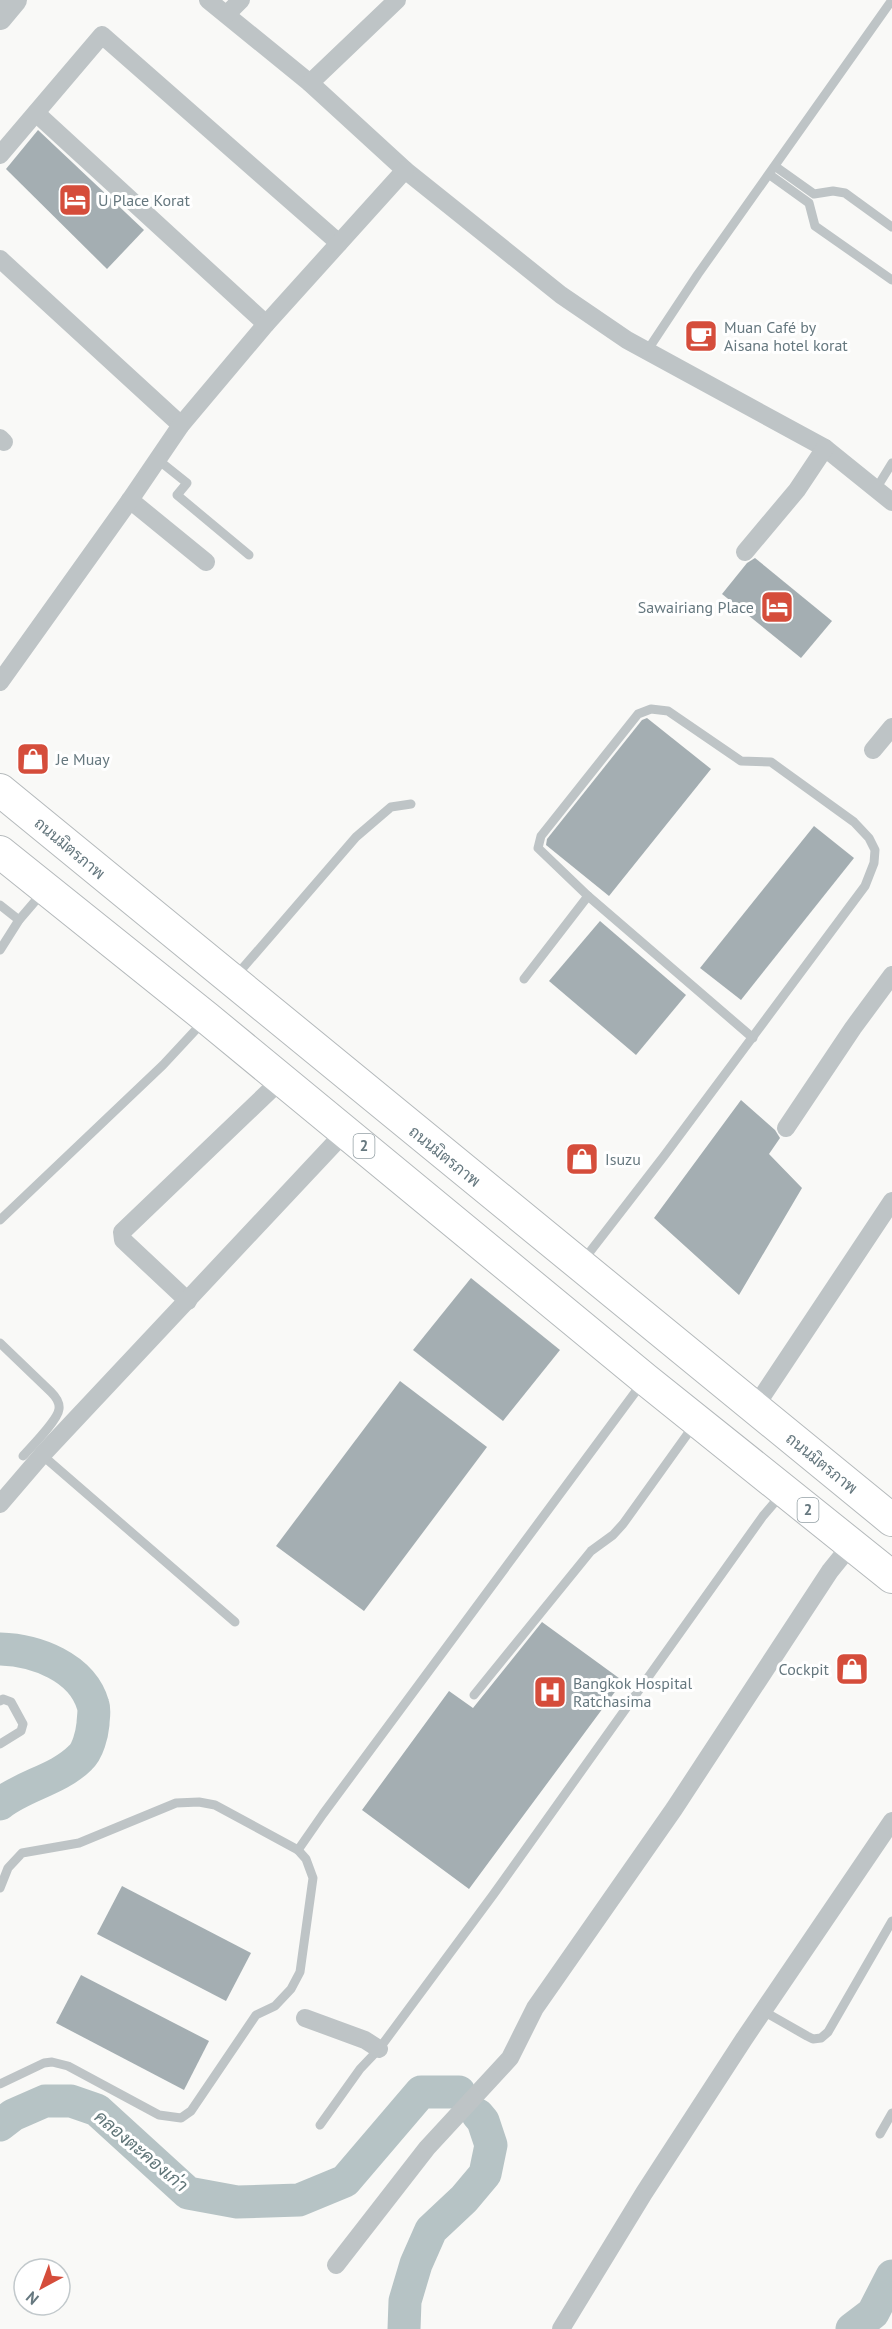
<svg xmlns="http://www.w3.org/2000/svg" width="892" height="2329" viewBox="0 0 892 2329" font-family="'PT Sans',Sarabun,sans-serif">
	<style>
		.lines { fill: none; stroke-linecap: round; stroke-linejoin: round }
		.river { stroke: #b6c3c5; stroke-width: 33 }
		.building { fill: #a4aeb2 }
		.trunk-casing { stroke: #b4b9bb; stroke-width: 34 }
		.service { stroke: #bec4c6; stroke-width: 9 }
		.minor { stroke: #bec4c6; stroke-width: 18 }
		.tertiary { stroke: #bec4c6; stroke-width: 24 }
		.trunk { stroke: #fff; stroke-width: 32 }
		.labels { text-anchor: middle; stroke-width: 6; stroke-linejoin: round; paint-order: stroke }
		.shield { fill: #fff; stroke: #94a0a5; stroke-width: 1.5 }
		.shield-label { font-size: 15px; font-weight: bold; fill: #66787f }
		.poi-label { font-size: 16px; fill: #66787f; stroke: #fff; text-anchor: start }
		.street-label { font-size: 16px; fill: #66787f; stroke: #fff }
		.water-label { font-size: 18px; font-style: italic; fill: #617679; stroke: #fff }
	</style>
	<rect width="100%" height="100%" fill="#f9f9f7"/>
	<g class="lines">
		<g class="river">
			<path d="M0,1649C36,1650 82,1667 93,1705C95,1711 93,1718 93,1724C92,1734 88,1751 80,1758C58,1780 24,1785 0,1804"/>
			<path d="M0,2125L13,2115L45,2101H71L97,2110L188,2193L237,2202L299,2200L345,2181L421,2092H459"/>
			<path d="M404,2329L405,2301L416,2264L431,2230L464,2199L485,2174L491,2145L483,2121L478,2115"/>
			<path d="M852,2329L873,2313L892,2276"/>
		</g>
	</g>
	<g class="building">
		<path d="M38,130L144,230L107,269L6,169Z"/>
		<path d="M755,558L832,621L801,658L722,594L747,563Z"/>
		<path d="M647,718L711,769L609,896L546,845L547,839L642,720Z"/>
		<path d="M814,826L854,858L741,1000L700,968Z"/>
		<path d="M600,921L686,995L636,1055L549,981Z"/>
		<path d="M741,1100L775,1130L780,1138L769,1154L802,1188L739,1295L654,1218Z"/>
		<path d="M471,1278L560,1350L503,1421L413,1350Z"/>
		<path d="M400,1381L487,1447L364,1611L276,1546Z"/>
		<path d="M542,1622L623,1681L469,1889L362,1810L449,1691L473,1708Z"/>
		<path d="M122,1886L251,1953L226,2001L97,1934Z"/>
		<path d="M81,1975L209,2041L184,2090L56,2023Z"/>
	</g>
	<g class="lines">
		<defs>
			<g id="trunk">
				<path d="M0,790L892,1520"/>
				<path d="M0,852L207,1018L645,1379L892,1577"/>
			</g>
		</defs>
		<use href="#trunk" class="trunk-casing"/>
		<g class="service">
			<path d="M776,167L814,194L833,191L845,193L892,227"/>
			<path d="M770,175L809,203L815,226L892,280"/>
			<path d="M647,351L698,274L892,0"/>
			<path d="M157,459L187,483L177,495L249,555"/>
			<path d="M876,489L892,463"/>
			<path d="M588,896L753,1038"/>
			<path d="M0,905L19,920"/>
			<path d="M0,950L19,920L43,892"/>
			<path d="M235,977L356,837L391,807L411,804"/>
			<path d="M524,979L588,896L538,848L541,836L638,714L651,709L668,711L741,761L771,762L854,822L869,838L875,850L874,863L865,886L664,1156L582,1262"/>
			<path d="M0,1220L163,1065L203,1022"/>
			<path d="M0,1343L51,1392C56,1397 60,1402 59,1409C58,1420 31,1447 23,1456"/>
			<path d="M42,1455L235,1622"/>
			<path d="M474,1695L591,1551L613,1535L623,1524L694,1425"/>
			<path d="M0,1701L3,1699L11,1702L23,1724L21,1731L0,1744"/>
			<path d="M298,1850L323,1814L642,1383"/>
			<path d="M0,1888L8,1868L22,1853L79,1843L176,1803L199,1802L215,1805L298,1850L306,1859L313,1878L300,1972L291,1989L275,2006L256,2015L191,2111L181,2118L159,2115L68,2066L52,2062L44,2063L0,2084"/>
			<path d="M763,2011L807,2036L813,2039L821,2038L828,2032L892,1921"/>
			<path d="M320,2125L360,2069L379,2049L493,1895L763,1516L781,1495"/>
			<path d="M880,2134L892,2113"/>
		</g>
		<g class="minor">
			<path d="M208,0L310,83L405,170L561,295L627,340L825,448L892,502"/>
			<path d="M227,14L241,0"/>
			<path d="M310,83L397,0"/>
			<path d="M36,113L266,324"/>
			<path d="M0,155L102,35L339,243"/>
			<path d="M0,259L181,425"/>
			<path d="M0,438L4,442"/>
			<path d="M130,500L206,562"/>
			<path d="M745,552L797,490L825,448"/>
			<path d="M0,682L130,500L181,425L266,324L405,170"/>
			<path d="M873,750L892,727"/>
			<path d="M786,1128L853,1028L892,975"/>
			<path d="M188,1301L123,1240L122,1232L282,1079"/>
			<path d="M755,1407L892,1201"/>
			<path d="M0,1504L42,1455L346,1131"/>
			<path d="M305,2018L365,2040L379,2049"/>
			<path d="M336,2265L427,2148L510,2058L535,2008L674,1809L830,1571L851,1545"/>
			<path d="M561,2329L644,2193L744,2039L892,1821"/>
		</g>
		<path class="tertiary" d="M0,18L15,0"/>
		<use href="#trunk" class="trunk"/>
	</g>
	<defs>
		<symbol id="hotel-square" viewBox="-11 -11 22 22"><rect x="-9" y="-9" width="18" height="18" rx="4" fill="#d54d3b" stroke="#fff"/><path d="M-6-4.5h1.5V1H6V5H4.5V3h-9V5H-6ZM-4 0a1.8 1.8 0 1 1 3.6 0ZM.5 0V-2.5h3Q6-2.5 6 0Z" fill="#fff"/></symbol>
		<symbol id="cafe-square" viewBox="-11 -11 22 22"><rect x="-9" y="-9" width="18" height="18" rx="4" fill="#d54d3b" stroke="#fff"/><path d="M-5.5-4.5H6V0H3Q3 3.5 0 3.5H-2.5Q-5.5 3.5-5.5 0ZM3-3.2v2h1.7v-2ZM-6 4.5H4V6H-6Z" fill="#fff"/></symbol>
		<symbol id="shop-square" viewBox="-11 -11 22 22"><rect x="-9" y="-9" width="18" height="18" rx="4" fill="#d54d3b" stroke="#fff"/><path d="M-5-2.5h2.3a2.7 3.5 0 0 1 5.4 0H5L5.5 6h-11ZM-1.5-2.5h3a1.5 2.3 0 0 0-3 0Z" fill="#fff"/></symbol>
		<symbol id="hospital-square" viewBox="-11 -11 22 22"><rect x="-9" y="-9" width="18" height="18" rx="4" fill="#d54d3b" stroke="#fff"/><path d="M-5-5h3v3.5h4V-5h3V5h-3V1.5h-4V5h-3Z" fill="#fff"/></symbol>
	</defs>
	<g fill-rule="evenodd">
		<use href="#hotel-square" x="56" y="181" width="38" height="38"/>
		<use href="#cafe-square" x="682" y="317" width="38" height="38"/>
		<use href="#hotel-square" x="758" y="588" width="38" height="38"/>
		<use href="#shop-square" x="14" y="740" width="38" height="38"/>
		<use href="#shop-square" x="563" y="1140" width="38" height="38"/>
		<use href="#shop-square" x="833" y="1650" width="38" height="38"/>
		<use href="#hospital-square" x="531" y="1673" width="38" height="38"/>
	</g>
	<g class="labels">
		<g class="shield">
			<rect x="353.5" y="1134" width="21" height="24" rx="4.5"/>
			<rect x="797.5" y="1498" width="21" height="24" rx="4.5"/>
		</g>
		<g class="shield-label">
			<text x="364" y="1151">2</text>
			<text x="808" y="1515">2</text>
		</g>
		<g class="poi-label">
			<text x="98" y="206">U Place Korat</text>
			<text x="724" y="333">Muan Café by<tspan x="724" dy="18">Aisana hotel korat</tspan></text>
			<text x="754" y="613" text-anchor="end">Sawairiang Place</text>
			<text x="56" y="765">Je Muay</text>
			<text x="605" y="1165">Isuzu</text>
			<text x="829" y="1675" text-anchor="end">Cockpit</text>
			<text x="573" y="1689">Bangkok Hospital<tspan x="573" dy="18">Ratchasima</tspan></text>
		</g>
		<g class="street-label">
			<text transform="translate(70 848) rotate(40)" y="6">ถนนมิตรภาพ</text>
			<text transform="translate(445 1156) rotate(39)" y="6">ถนนมิตรภาพ</text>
			<text transform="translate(822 1463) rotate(39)" y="6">ถนนมิตรภาพ</text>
		</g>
		<g class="water-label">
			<text transform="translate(141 2151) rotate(40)" y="6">คลองตะคองเก่า</text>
		</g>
	</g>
	<g transform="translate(42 2287) rotate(221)"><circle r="28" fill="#ffffff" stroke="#c2c9cc" stroke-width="1.5"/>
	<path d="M0-4.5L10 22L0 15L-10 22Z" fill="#d54d3b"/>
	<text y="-9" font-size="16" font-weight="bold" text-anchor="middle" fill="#66787f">N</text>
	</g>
</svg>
